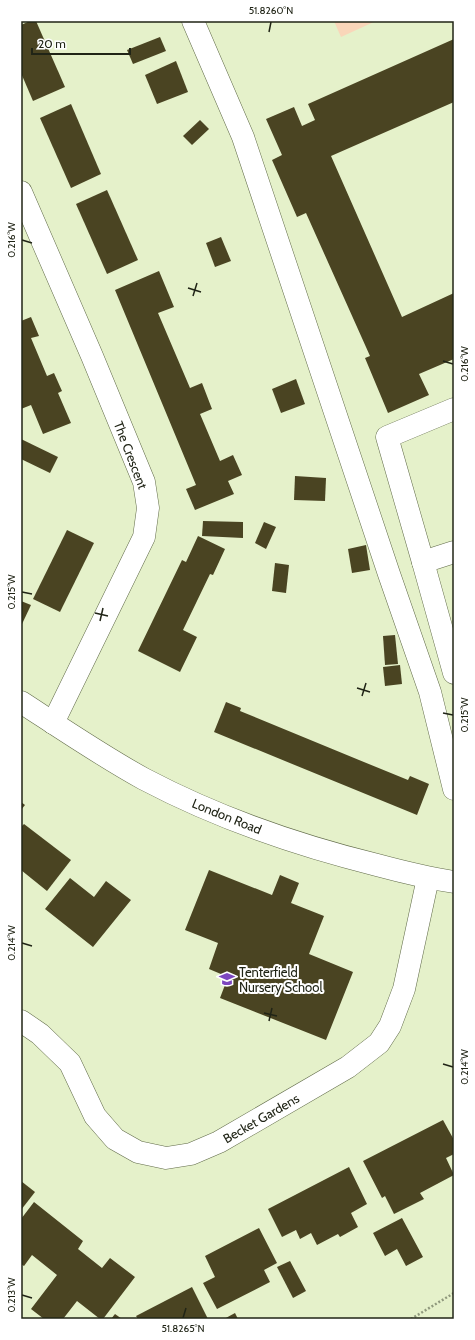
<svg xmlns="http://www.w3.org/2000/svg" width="475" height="1340" viewBox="0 0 475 1340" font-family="Cabin,sans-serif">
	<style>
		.green { fill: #f9d6b9 }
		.building { fill: #4a4422 }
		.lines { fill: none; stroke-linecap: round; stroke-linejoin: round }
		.minor-casing { stroke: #616b49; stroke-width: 23 }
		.path { stroke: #90997d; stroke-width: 2.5; stroke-dasharray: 2 2; stroke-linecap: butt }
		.minor { stroke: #fff; stroke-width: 22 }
		.ticks { fill: none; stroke: #202416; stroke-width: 1.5 }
		.labels { text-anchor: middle; stroke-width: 4; stroke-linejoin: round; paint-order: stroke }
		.street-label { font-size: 13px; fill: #202416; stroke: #fff }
		.poi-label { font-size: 13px; fill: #202416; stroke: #fff; text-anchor: start }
		.neatline { fill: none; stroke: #202416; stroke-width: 1.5 }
		.ticks-label { font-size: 10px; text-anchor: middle; fill: #202416 }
	</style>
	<rect width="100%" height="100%" fill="#e5f1ca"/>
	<path class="green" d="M334,21H376L341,37Z"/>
	<g class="building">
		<path d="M30,21H36L65,87L33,101L21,73V25Z"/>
		<path d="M160,37L166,51L133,64L127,50Z"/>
		<path d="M454,39V102L331,156L402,317L454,293V359L419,374L429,395L388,413L365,358L370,356L306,213L297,217L272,160L282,155L266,119L294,107L302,126L315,120L308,104Z"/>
		<path d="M176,61L188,92L157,104L145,75Z"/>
		<path d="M71,104L101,174L71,188L40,118Z"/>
		<path d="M200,120L209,129L192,145L183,136Z"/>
		<path d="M107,190L138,260L107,274L76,204Z"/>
		<path d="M221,237L231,261L215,267L206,243Z"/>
		<path d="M159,271L174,307L158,313L190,388L202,383L212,409L200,414L220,461L233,455L242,475L228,481L234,494L195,510L186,489L196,485L115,290Z"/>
		<path d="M31,317L39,336L31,338L47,376L54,373L62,391L58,393L71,423L43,434L31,405L21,409V321Z"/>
		<path d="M296,379L305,404L281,413L272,389Z"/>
		<path d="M21,439L58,457L50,473L21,459Z"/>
		<path d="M295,476L326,478L325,501L294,500Z"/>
		<path d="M203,521L243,522V538L202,536Z"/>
		<path d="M264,522L276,527L266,549L255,543Z"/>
		<path d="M67,530L94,543L60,612L33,599Z"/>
		<path d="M198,536L225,549L213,575L210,574L183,630L197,637L180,672L138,651L182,560L186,562Z"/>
		<path d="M366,545L370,570L352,573L348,549Z"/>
		<path d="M275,563L289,565L286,593L272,591Z"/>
		<path d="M21,601L31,605L22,624H21Z"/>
		<path d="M395,635L398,664L385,665L383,636Z"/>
		<path d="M400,665L402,684L385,686L383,667Z"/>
		<path d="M226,702L241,708L240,711L359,760L408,780L410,776L429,784L417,815L214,732Z"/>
		<path d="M21,802L25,805L21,810Z"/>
		<path d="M24,824L71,860L47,891L21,870V827Z"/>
		<path d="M209,870L272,895L280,875L299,883L291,903L324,916L309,954L353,972L326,1040L220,998L228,977L209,969L218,943L185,930Z"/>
		<path d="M70,878L94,897L106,881L131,900L93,947L45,909Z"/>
		<path d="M443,1120L454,1140V1154L446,1158L454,1175L420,1193L424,1199L394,1214L385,1196L382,1198L363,1161Z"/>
		<path d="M349,1167L367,1204L351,1213L358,1227L340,1237L338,1234L317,1245L311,1233L300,1239L296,1230L282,1237L268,1209Z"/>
		<path d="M21,1181L35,1192L21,1210Z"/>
		<path d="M34,1202L83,1241L78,1249L102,1268L110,1258L135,1277L103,1319H100L77,1301L63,1319H44L31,1309L57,1275L32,1255L24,1266L21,1264V1219Z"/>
		<path d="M402,1218L423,1257L406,1266L397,1249L385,1256L373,1233Z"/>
		<path d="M259,1228L277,1263L264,1270L270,1282L217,1309L203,1283L215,1277L205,1256Z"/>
		<path d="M290,1261L306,1291L293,1298L277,1267Z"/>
		<path d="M192,1287L208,1319H138L136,1316Z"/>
		<path d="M235,1313L238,1319H224Z"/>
		<path d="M115,1314L122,1319H111Z"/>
	</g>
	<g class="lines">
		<defs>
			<g id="minor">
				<path d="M193,21L243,137L389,574L430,692L454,789"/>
				<path d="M21,192L92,356L144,482L148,508L144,537L53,723"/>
				<path d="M454,552L423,562L454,673"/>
				<path d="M423,562L387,437L454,409"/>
				<path d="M21,702C61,728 102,756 144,779C218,818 296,845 377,865C403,872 428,878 454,882"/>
				<path d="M21,1021L40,1034L70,1063L95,1116L115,1139L138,1152L166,1158L191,1154L219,1142L348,1067L379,1043L390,1026L404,989L428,878"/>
			</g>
		</defs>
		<use href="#minor" class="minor-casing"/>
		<path class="path" d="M411,1319L454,1293"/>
		<use href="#minor" class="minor"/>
	</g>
	<path class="ticks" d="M269,32L271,22M22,240L32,243M188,288L201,292M193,296L197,283M443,361L453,364M22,592L32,594M95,613L108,616M100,621L103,608M357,688L370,692M362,696L366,683M443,713L453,715M22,943L32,946M264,1013L277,1016M269,1021L272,1008M443,1064L453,1067M22,1295L32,1298M183,1318L186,1308"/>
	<defs>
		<symbol id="school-bare" viewBox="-9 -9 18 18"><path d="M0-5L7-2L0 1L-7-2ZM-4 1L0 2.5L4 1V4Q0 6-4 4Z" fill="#7d47bf" stroke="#fff" stroke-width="2.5" paint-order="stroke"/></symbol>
	</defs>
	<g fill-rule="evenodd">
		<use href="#school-bare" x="216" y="968" width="22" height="22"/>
	</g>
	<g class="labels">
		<g class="street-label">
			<text transform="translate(131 455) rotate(69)" y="5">The Crescent</text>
			<text transform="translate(227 816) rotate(22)" y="5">London Road</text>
			<text transform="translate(261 1118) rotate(-30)" y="5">Becket Gardens</text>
		</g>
		<g class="poi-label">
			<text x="239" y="977">Tenterfield<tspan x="239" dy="15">Nursery School</tspan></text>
		</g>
	</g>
	<rect width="475" height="1340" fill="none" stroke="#ffffff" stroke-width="44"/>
	<path d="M32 48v6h98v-6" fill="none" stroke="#202416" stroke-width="2"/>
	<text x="38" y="48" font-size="12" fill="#202416" stroke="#ffffff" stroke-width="3" paint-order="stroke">20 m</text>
	<rect x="22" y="22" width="431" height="1296" class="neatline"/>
	<g class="ticks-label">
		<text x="271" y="14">51.8260°N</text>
		<text transform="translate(11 240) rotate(-90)" y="4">0.216°W</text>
		<text transform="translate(464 364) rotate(-90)" y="4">0.216°W</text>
		<text transform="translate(11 592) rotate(-90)" y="4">0.215°W</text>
		<text transform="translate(464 715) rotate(-90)" y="4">0.215°W</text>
		<text transform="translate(11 943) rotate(-90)" y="4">0.214°W</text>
		<text transform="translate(464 1067) rotate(-90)" y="4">0.214°W</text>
		<text transform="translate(11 1295) rotate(-90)" y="4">0.213°W</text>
		<text x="183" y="1332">51.8265°N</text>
	</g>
</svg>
